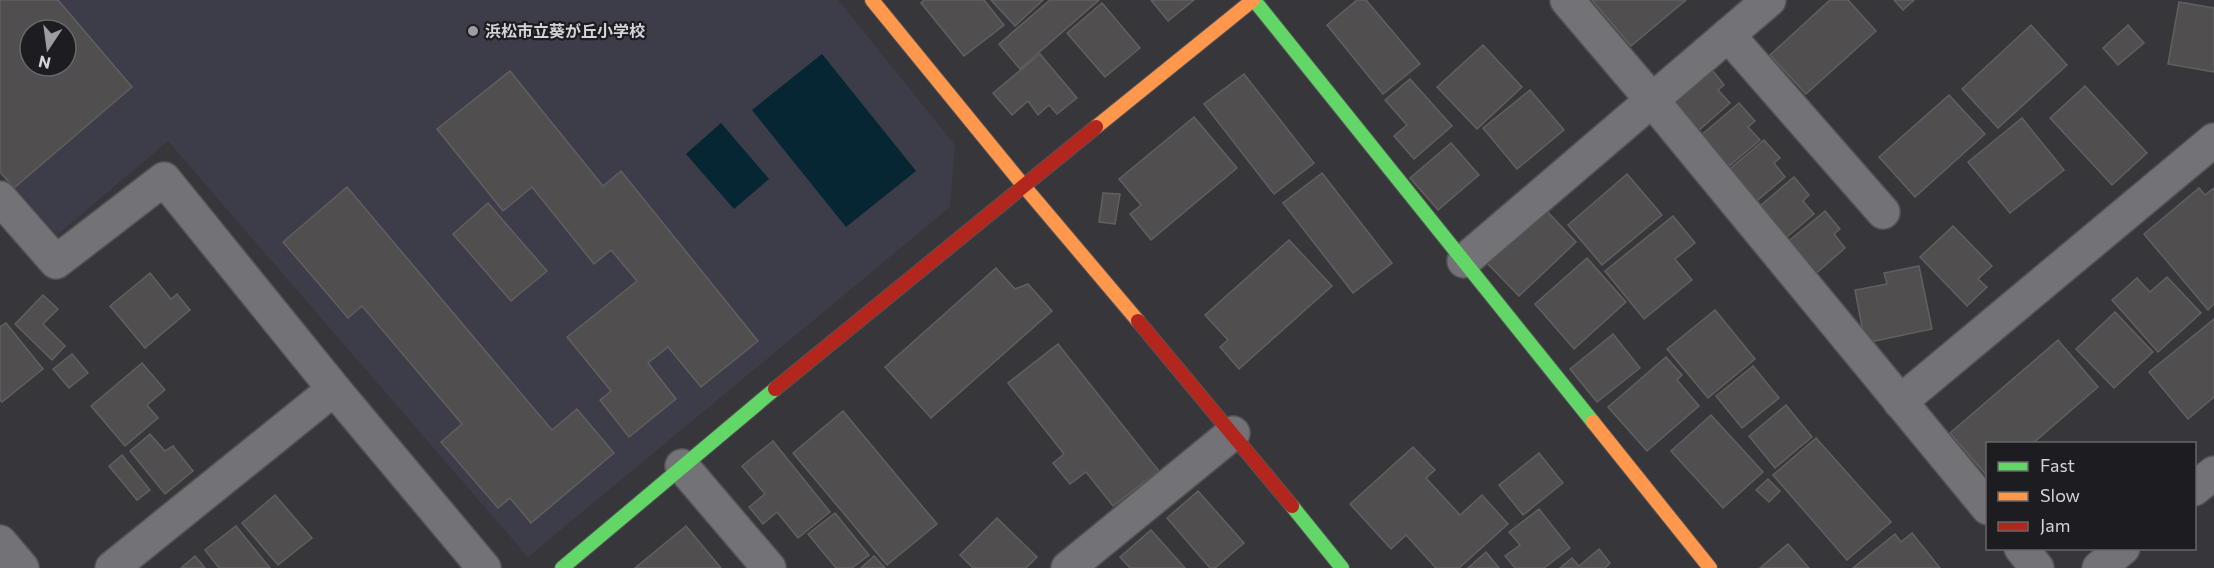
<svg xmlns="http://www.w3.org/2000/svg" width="2214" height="568" viewBox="0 0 2214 568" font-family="Commissioner,'Noto Sans JP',sans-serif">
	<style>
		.built { fill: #3d3c49; fill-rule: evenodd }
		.water { fill: #052632 }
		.building { fill: #504e4f; stroke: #615f60; stroke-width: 1.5; fill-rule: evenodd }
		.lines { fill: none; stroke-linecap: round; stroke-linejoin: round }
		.street-casing { stroke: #535356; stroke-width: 36 }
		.fast-casing { stroke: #535356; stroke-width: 16 }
		.slow-casing { stroke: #535356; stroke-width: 16 }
		.jam-casing { stroke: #535356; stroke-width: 16 }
		.street { stroke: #737276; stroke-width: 33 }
		.fast { stroke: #63d668; stroke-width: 14 }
		.slow { stroke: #ff974d; stroke-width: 14 }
		.jam { stroke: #b3261e; stroke-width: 14 }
		.poi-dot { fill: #9d9ca2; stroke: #1d1d21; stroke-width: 2 }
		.labels { text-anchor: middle; stroke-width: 4.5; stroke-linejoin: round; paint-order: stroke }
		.poi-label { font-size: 16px; font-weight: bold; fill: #d4d3d9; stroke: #1d1d21; text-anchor: start }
	</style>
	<rect width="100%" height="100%" fill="#37373b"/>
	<path class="built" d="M0,0H838L955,145L950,207L528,557L168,141L57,235L0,170ZM30,30H66V66H30Z"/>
	<g class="water">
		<path d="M822,54L916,171L846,227L752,110Z"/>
		<path d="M721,123L769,179L734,209L686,154Z"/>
	</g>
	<g class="building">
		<path d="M0,0H58L132,87L14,188L0,172ZM30,30H66V66H30Z"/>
		<path d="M924,0H984L1004,25L964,56L921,3Z"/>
		<path d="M991,0H1043L1015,26Z"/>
		<path d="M1050,0H1099L1020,69L999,44Z"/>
		<path d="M1151,0H1194L1168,21Z"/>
		<path d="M1357,0H1366L1420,64L1383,94L1327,25Z"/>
		<path d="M1592,0H1686L1631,46Z"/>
		<path d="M1830,0H1848L1876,31L1806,94L1770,55Z"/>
		<path d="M1894,0H1914L1903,10Z"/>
		<path d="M2179,2L2214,8V72L2168,64Z"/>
		<path d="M1102,3L1140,48L1105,77L1067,33Z"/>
		<path d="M2031,25L2067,65L1998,128L1962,89Z"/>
		<path d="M2128,25L2144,43L2118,65L2103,48Z"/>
		<path d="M1483,45L1522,87L1477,129L1437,87Z"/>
		<path d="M1040,54L1077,98L1057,114L1049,105L1038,115L1028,101L1012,115L993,93Z"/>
		<path d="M1709,66L1724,85L1718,90L1730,103L1697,132L1670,100Z"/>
		<path d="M510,71L603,186L621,171L758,341L701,387L668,347L648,363L676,399L629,437L600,400L611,391L567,337L637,281L611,250L594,264L532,187L503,211L437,129Z"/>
		<path d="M1244,74L1314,163L1274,194L1204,104Z"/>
		<path d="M1410,79L1452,126L1414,159L1394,136L1407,125L1385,100Z"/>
		<path d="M2085,86L2147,153L2112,185L2050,118Z"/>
		<path d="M1530,90L1564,130L1517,169L1483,128Z"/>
		<path d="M1949,95L1985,134L1915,197L1879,157Z"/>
		<path d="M1739,103L1755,121L1748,127L1760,140L1727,168L1700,136Z"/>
		<path d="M1194,117L1237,168L1151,240L1130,214L1141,205L1119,179Z"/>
		<path d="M2022,118L2064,170L2010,213L1968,162Z"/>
		<path d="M1764,140L1780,158L1774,163L1785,177L1752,205L1725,173Z"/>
		<path d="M1451,143L1479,175L1438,210L1410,178Z"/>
		<path d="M1322,173L1392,263L1353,293L1283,203Z"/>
		<path d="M1627,174L1662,215L1602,265L1568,225Z"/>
		<path d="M1794,177L1809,195L1803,201L1814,214L1781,242L1754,211Z"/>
		<path d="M347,187L552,430L577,409L614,453L531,523L510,498L498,508L441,442L462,424L362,306L348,318L283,242Z"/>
		<path d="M2199,188L2205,195L2214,188V304L2208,310L2144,234Z"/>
		<path d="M1103,193L1120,194L1115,224L1099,222Z"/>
		<path d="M488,203L547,271L511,301L453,234Z"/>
		<path d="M1542,206L1576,242L1519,296L1484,260Z"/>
		<path d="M1825,211L1840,229L1834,234L1845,248L1813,276L1785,244Z"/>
		<path d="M1673,216L1695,243L1675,259L1692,280L1644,319L1605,271Z"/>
		<path d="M1953,226L1992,266L1978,279L1987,287L1967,306L1920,257Z"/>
		<path d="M1289,240L1332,286L1239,369L1220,347L1228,340L1205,315Z"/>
		<path d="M1587,258L1626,302L1574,349L1535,304Z"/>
		<path d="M1919,266L1932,329L1865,343L1855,290L1887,284L1884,273Z"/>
		<path d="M996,268L1015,289L1028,284L1052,311L931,418L885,367Z"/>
		<path d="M150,273L171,299L177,294L190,310L145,348L110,306Z"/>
		<path d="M2167,277L2201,313L2158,352L2112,300L2137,278L2150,292Z"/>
		<path d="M43,295L58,309L43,324L65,346L52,360L15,324Z"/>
		<path d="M1715,310L1755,359L1708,398L1667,349Z"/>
		<path d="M2115,312L2153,352L2114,388L2076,349Z"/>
		<path d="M2214,319V397L2188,419L2149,372Z"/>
		<path d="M6,323L43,369L2,402L0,400V327Z"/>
		<path d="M1613,334L1640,368L1597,402L1570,369Z"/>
		<path d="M2058,340L2098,387L2032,444H1988V477L1950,433Z"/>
		<path d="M1058,344L1159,471L1113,506L1086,472L1070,484L1053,463L1064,454L1008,383Z"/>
		<path d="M72,354L88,373L69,388L53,369Z"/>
		<path d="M1666,357L1682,375L1677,380L1699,406L1647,451L1608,407Z"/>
		<path d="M142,363L165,390L147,405L158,418L125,446L91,406Z"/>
		<path d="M1753,366L1779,398L1742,428L1716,396Z"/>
		<path d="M1786,405L1812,437L1775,468L1749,436Z"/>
		<path d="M843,411L937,524L887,565L793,453Z"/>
		<path d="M1711,415L1763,472L1723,508L1671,451Z"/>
		<path d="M150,434L165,451L173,446L193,471L165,494L130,451Z"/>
		<path d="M1816,438L1891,522L1847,560L1773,475Z"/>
		<path d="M773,441L830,512L798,538L777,512L763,524L749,507L765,494L742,466Z"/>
		<path d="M1413,447L1435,470L1426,478L1460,515L1482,495L1508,524L1459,568H1436L1406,535L1391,549L1350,504Z"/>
		<path d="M1539,453L1563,483L1523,515L1499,485Z"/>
		<path d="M122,455L150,490L137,500L109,466Z"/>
		<path d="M1768,479L1780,491L1769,502L1756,490Z"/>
		<path d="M1198,491L1244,543L1215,568H1210L1167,518Z"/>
		<path d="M275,495L312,538L278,565L242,523Z"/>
		<path d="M1539,509L1570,548L1544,568H1515L1505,556L1520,545L1509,532Z"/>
		<path d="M835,513L869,555L852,568H836L808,534Z"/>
		<path d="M997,518L1037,557L1026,568H973L960,555Z"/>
		<path d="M236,526L270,568H219L205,550Z"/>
		<path d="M686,526L721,568H635Z"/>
		<path d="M1151,530L1185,568H1130L1120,557Z"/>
		<path d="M1912,533L1940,568H1853L1895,534L1901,542Z"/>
		<path d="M1788,544L1809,568H1760Z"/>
		<path d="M1599,549L1610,563L1605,568H1560L1572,558L1579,566Z"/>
		<path d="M1486,552L1499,568H1468Z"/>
		<path d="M195,556L205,568H181Z"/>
		<path d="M874,556L885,568H861Z"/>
	</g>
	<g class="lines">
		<defs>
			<g id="street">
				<path d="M1567,0L1652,100L1988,508"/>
				<path d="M1728,35L1883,212"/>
				<path d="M0,198L56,262L164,179L334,389"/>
				<path d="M1464,261L1769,0"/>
				<path d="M1900,402L2214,140"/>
				<path d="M682,466L769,568"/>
				<path d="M2194,489L2214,473"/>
				<path d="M0,542L22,568"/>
				<path d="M2021,548L2037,568"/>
				<path d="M112,568L334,389L484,568"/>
				<path d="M1068,568L1233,433"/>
				<path d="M2099,568L2123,548"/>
			</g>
			<g id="fast">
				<path d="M1254,0L1593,422"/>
				<path d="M1292,506L1342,568"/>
				<path d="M562,568L775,389"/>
			</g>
			<g id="slow">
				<path d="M872,0L1023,185L1138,321"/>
				<path d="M1096,127L1253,0"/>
				<path d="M1593,422L1710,568"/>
			</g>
			<g id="jam">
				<path d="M1138,321L1292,506"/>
				<path d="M775,389L1096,127"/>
			</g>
		</defs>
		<use href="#street" class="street-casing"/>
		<use href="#fast" class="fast-casing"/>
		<use href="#slow" class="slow-casing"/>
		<use href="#jam" class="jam-casing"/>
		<use href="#street" class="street"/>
		<use href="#fast" class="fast"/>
		<use href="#slow" class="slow"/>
		<use href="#jam" class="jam"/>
	</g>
	<circle class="poi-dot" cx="473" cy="31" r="6"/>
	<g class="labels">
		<g class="poi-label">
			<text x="485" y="37">浜松市立葵が丘小学校</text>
		</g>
	</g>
	<rect x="1986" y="442" width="210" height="108" fill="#1d1d21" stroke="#66666b" stroke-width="1.5"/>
	<rect x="1998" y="462" width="30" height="9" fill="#63d668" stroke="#66666b" stroke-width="1.5"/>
	<text x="2040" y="472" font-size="18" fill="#d4d3d9">Fast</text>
	<rect x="1998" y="492" width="30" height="9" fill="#ff974d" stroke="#66666b" stroke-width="1.5"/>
	<text x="2040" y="502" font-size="18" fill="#d4d3d9">Slow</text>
	<rect x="1998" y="522" width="30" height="9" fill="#b3261e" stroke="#66666b" stroke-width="1.5"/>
	<text x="2040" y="532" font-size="18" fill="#d4d3d9">Jam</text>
	<g transform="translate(48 48) rotate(193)"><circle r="28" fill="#1d1d21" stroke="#66666b" stroke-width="1.5"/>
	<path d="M0-4.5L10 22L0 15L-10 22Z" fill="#9d9ca2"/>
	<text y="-9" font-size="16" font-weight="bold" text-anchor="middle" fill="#d4d3d9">N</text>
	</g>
</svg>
